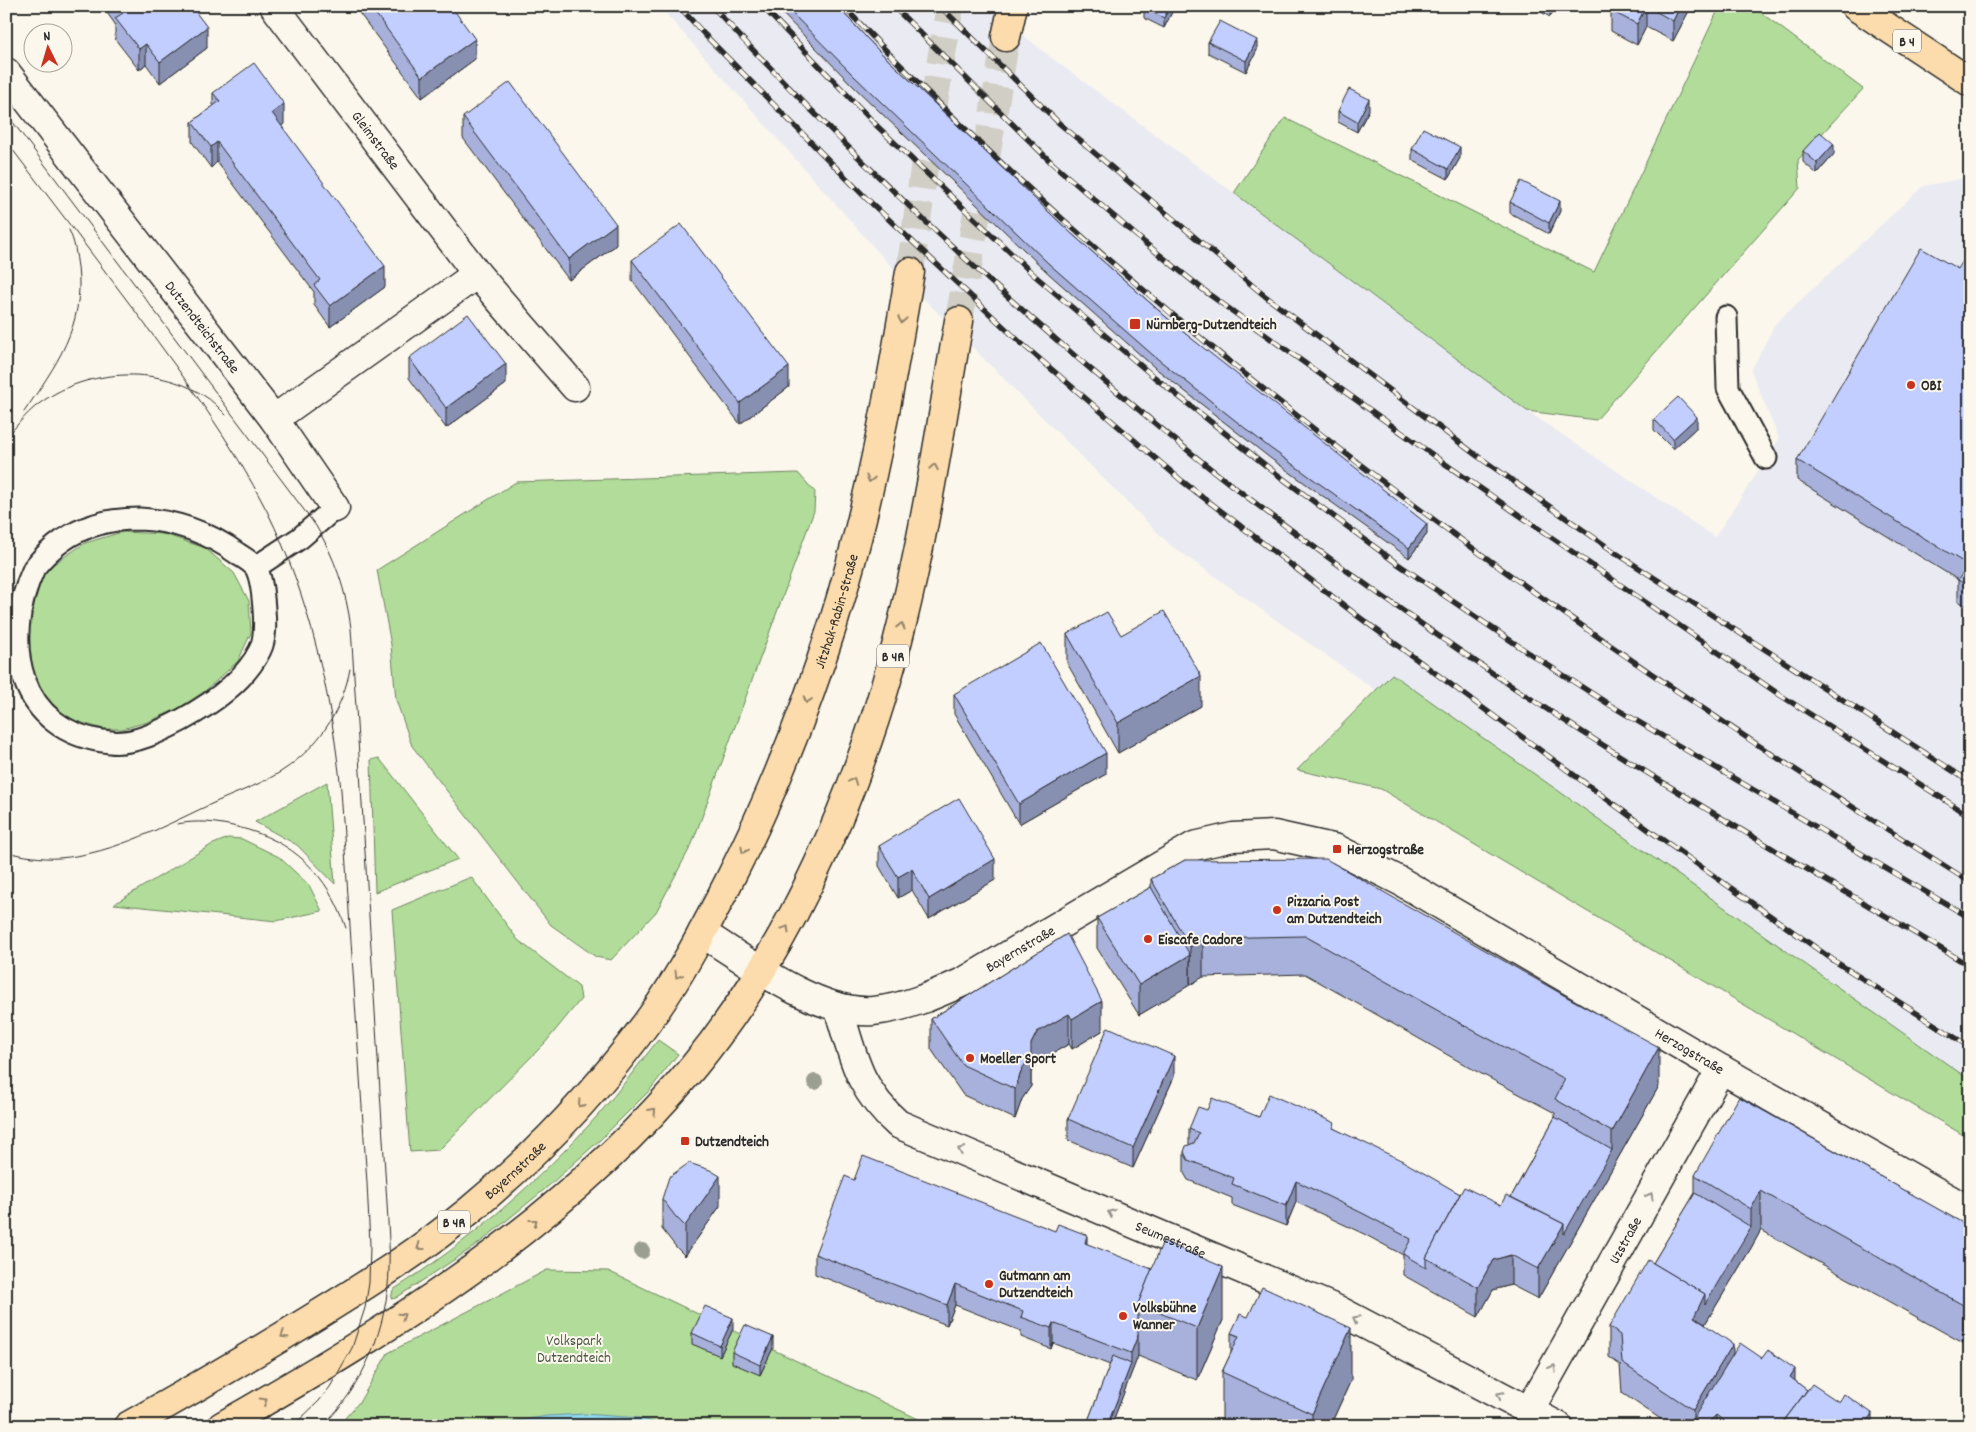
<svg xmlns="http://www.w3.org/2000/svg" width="1976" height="1432" viewBox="0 0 1976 1432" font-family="Dekko,sans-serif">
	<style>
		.built { fill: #eaebf2 }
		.green { fill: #b1dc99; stroke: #6e8462 }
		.water { fill: #8fd9f0; stroke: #6793a1 }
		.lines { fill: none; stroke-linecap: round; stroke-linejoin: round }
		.primary-tunnel { stroke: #d1cec5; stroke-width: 28; stroke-dasharray: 28 14; stroke-linecap: butt }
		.lane-casing { stroke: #2b2b2b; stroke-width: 25 }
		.street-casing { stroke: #2b2b2b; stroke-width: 31 }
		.primary-casing { stroke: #2b2b2b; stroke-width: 31 }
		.lane { stroke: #fbf7ec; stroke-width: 21 }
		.street { stroke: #fbf7ec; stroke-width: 28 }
		.primary { stroke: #fcdcac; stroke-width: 28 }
		.tram { stroke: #2b2b2b; stroke-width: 1 }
		.rail-casing { stroke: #2b2b2b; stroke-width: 5.5 }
		.rail { stroke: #fbf7ec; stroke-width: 4; stroke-dasharray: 11; stroke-linecap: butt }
		.tree { fill: #9b9f91 }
		.wall { fill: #a7b1db; stroke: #2b2b2b }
		.shaded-wall { fill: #8890b2; stroke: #2b2b2b }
		.building { fill: #c2ceff; stroke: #2b2b2b }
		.oneway { stroke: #94846c }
		.oneway2 { stroke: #93918c }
		.poi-dot { fill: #c8321e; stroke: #fbf7ec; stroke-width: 2 }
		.labels { text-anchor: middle; stroke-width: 4; stroke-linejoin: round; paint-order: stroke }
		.shield { fill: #fbf7ec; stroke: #696865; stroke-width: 1 }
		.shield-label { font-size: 14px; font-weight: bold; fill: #2b2b2b }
		.street-label { font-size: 15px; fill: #2b2b2b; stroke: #fbf7ec }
		.poi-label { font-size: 15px; font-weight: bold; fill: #2b2b2b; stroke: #fbf7ec; text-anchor: start }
		.park-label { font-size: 15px; fill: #4c5746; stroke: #fbf7ec }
	</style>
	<rect width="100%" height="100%" fill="#fbf7ec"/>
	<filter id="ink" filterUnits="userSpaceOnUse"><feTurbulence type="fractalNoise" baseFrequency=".02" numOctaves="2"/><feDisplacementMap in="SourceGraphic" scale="10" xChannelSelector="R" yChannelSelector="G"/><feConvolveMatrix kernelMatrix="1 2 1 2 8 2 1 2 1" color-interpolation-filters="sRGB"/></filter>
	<g filter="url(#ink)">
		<path class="built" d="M659,6H987L1048,55L1527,411L1715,537L1779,439L1751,371L1775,324L1923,186L1970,177V1111L1169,544L888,263Z"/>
		<g class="green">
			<path d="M1720,6H1752L1863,89L1798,160L1800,188L1596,420L1527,411L1234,193L1285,118L1594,272Z"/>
			<path d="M798,473L815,492L814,511L692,844L656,912L611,960L596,957L551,925L412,746L396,700L391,645L377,570L516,482Z"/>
			<path d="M122,532L164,534L205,548L234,573L249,601L251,633L238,661L205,691L179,708L148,722L122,729H103L66,718L37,694L22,610L40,573L85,543Z"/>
			<path d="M1392,674L1970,1080V1139L1381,789L1297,770Z"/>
			<path d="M379,758L458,859L375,892L371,760Z"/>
			<path d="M327,782L335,884L297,845L255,822Z"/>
			<path d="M228,838L242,839L279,857L309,885L322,911L276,921L114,904L211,845Z"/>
			<path d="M471,877L518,940L579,987L581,999L545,1043L439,1150L410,1152L392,910Z"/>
			<path d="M658,1040L678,1054L649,1091L600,1140L545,1189L478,1244L396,1298L391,1299L393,1290C469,1242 539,1181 598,1115C619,1091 638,1065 658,1040Z"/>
			<path d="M547,1270L608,1271L933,1426H338L360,1401L388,1353Z"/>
		</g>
		<path class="water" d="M584,1414L639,1418L666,1426H500L505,1423L547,1416Z"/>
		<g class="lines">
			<g class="primary-tunnel">
				<path d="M910,272L929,132L950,6"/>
				<path d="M959,321L1006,37"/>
			</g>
			<defs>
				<g id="lane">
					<path d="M1726,317L1728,388L1766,458"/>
					<path d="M140,519C177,521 208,532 238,554C244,558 252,562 256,568C262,579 263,597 264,609C265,622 266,638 260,650C245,681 211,704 182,720C161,731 134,745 110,742C17,733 0,642 34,568C50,548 70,532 95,525C109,520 125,519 140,519Z"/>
					<path d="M256,567L300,538L335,508"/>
				</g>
				<g id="street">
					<path id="s1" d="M6,72L274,419L335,508"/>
					<path d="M477,274L575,387"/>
					<path d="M274,419L477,274L274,6"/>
					<path id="s2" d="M702,933C747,961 818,1015 873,1011C905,1008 934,995 963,982L1194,846L1233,837L1274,835L1337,849L1400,881L1721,1069L1970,1211"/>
					<path id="s3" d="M838,1007C853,1056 858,1089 898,1124L1338,1310L1558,1426"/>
					<path id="s4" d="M1529,1411L1721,1069"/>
				</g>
				<g id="primary">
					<path d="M1855,6L1970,82"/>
					<path d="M1006,37L1013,6"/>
					<path id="s5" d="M128,1426C192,1390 256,1353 319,1314C371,1282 423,1249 470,1210C539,1153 599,1089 651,1017C681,975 705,928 728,883C770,800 805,713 833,624C869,509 890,390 910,272"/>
					<path d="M222,1426C393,1328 567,1221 694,1066C777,964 834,844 875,719C917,590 936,454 959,321"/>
				</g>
			</defs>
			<use href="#lane" class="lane-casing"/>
			<use href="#street" class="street-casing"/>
			<use href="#primary" class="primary-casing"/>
			<use href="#lane" class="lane"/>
			<use href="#street" class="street"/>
			<use href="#primary" class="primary"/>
			<g class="tram">
				<path d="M6,113L316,526C335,558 346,590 351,628L387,1203C388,1225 390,1247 389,1268C388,1325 364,1387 322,1426"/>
				<path d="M6,141C51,200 96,259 141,319C186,380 232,442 267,511C310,598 331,694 341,790L367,1183L370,1245L369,1283L365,1308L352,1348L330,1387L319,1401L293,1426"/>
				<path d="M24,412C56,365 85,327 78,267C76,254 75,242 69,230"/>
				<path d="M8,436C18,424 29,410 43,401C87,370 156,365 203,395C212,400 219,408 226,415"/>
				<path d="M177,824C197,820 217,822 237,827C293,840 328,874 346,928"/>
				<path d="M6,852C23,856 41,859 59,858C115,854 167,824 218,801C245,789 276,779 298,759C326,735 343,705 350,669"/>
			</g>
			<defs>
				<g id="rail">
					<path d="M679,6L704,34L867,199L1021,343L1182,481L1359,617L1653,833L1836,962L1970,1047"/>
					<path d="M712,6C826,130 947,246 1074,355C1127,400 1179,445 1234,487C1323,555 1414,620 1507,683C1657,783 1815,873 1970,966"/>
					<path d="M762,6L878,127L1034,275L1153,376L1274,472L1395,562L1529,653L1610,705L1970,918"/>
					<path d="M843,6C1172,353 1568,628 1970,882"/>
					<path d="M893,6L1053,164L1145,243L1210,295L1451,468L1780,695L1970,816"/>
					<path d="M940,6L1060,124L1265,296L1476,455L1616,553L1970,782"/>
				</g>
			</defs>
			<use href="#rail" class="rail-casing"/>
			<use href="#rail" class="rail"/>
		</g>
		<g class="tree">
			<circle cx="815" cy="1082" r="8"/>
			<circle cx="642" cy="1251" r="8"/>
		</g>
		<g class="wall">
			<path d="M102,6H191L207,48L160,83L146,64L139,70L115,39V24Z"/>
			<path d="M354,6H451L475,59L422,98Z"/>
			<path d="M775,6H837L878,50L1072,234L1182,331L1427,534L1409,558L1270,458L1154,367L1048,273L853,86Z"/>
			<path d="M1175,6L1164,28L1144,18V8Z"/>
			<path d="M1534,6H1556L1550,17L1534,8Z"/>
			<path d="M1600,6H1698L1695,12L1690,9L1673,41L1646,27L1637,45L1611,31V12Z"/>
			<path d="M1208,42L1257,50L1246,72L1208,53Z"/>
			<path d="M213,93L284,124L281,127L385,287L330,327L314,305V292L217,162L211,168L192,142V122L213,106Z"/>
			<path d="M1369,110L1357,132L1338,122V111Z"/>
			<path d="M463,117L616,245L569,280L463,138Z"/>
			<path d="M1412,149L1460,158L1448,179L1412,160Z"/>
			<path d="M1803,151L1834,154L1817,174L1803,162Z"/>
			<path d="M1510,202L1560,211L1549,234L1510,213Z"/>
			<path d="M1970,259V608L1958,601V580L1797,480V460L1958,269Z"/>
			<path d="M632,260L789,387L740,424L632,280Z"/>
			<path d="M409,358L506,384L446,428L409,378Z"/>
			<path d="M1654,419L1697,427L1673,449L1654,430Z"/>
			<path d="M1067,634L1121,635L1201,706L1118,753L1067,663Z"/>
			<path d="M954,694L1106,774L1019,824L954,714Z"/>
			<path d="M879,846L995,880L929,919L912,890L898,898L879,866Z"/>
			<path d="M1185,860L1659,1086L1538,1299L1511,1285L1493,1290L1478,1317L1403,1275V1255L1364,1234L1296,1202L1286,1226L1232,1205V1198L1188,1180L1184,1173V1152L1189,1145V1129L1207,1110L1259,1117L1335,1129L1460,1194L1501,1205L1511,1197L1555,1117V1113L1476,1071L1305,974L1203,977L1139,1015L1097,948V918L1151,887V879Z"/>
			<path d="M1067,934L1102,1031L1072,1049L1069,1044L1037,1062L1031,1073V1086L1022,1099L1015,1119L963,1095L931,1049V1019Z"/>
			<path d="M1174,1077L1133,1168L1068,1140V1119Z"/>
			<path d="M1695,1175L1970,1227L1963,1343L1761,1230L1751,1248L1705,1324L1733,1355L1795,1381L1807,1390L1873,1426H1671L1622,1393L1620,1365L1609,1357V1327L1653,1263L1695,1193Z"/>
			<path d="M854,1180L1087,1244L1223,1320L1197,1380L1138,1356L1111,1426H1086L1110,1365L1053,1343L1051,1349L1021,1337V1331L955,1305L947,1325L815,1274V1254Z"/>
			<path d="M662,1199L720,1206L685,1256L676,1247L662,1229Z"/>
			<path d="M733,1329L720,1356L692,1344V1333Z"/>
			<path d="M1231,1333L1351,1380L1330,1426H1224L1222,1425V1372L1231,1353Z"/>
			<path d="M773,1348L760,1375L732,1363V1352Z"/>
		</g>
		<g class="shaded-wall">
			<path d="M1170,6H1175L1164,28V18Z"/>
			<path d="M1550,6H1556L1550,17Z"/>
			<path d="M1646,6V27L1637,45V24Z"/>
			<path d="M1680,6H1690V9L1673,41V21Z"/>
			<path d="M1695,6H1698L1695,12Z"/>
			<path d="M207,27V48L160,83V62Z"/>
			<path d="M475,39V59L422,98V77Z"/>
			<path d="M1257,40V50L1246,72V61Z"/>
			<path d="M146,44V64L139,70V49Z"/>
			<path d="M1369,99V110L1357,132V122Z"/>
			<path d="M284,104V124L272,134V113Z"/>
			<path d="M217,142V162L211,168V147Z"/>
			<path d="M1834,144V154L1817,174V163Z"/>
			<path d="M1460,147V158L1448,179V169Z"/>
			<path d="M1560,201V211L1549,234V223Z"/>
			<path d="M616,224V245L569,280V259Z"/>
			<path d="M385,266V287L330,327V306Z"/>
			<path d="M506,364V384L446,428V408Z"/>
			<path d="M789,367V387L740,424V403Z"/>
			<path d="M1697,417V427L1673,449V439Z"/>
			<path d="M1427,524V534L1409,558V548Z"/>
			<path d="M1201,676V706L1118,753V723Z"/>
			<path d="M1106,753V774L1019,824V804Z"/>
			<path d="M995,859V880L929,919V899Z"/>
			<path d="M912,869V890L898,898V877Z"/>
			<path d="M1203,938V977L1190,985V947Z"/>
			<path d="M1190,955V985L1139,1015V985Z"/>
			<path d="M1102,1001V1031L1072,1049V1019Z"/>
			<path d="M1069,1014V1044L1037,1062L1031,1073V1086L1022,1099L1015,1119V1089L1031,1044L1037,1032Z"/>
			<path d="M1659,1047V1086L1538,1299V1269L1564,1224L1612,1150V1132Z"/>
			<path d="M1174,1056V1077L1133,1168V1148Z"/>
			<path d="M720,1176V1206L685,1256V1226Z"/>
			<path d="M1296,1181V1202L1286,1226V1206Z"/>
			<path d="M1761,1191V1230L1751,1248L1705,1324L1694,1317L1705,1294L1751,1227V1209Z"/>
			<path d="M1087,1235V1256L1085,1243Z"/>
			<path d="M1511,1255V1285L1493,1290L1478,1317V1287L1493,1260Z"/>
			<path d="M1223,1267V1320L1197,1380V1328Z"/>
			<path d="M955,1284V1305L947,1325V1305Z"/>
			<path d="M1970,1293V1332L1963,1343V1305Z"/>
			<path d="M733,1318V1329L720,1356V1346Z"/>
			<path d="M1053,1323V1343L1051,1349V1328Z"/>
			<path d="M1351,1328V1380L1330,1426H1312V1414Z"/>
			<path d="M1138,1335V1356L1111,1426H1107L1131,1364V1353Z"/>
			<path d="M773,1337V1348L760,1375V1365Z"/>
			<path d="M1733,1344V1374L1693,1419V1410Z"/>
			<path d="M1795,1369V1389L1790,1377Z"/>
			<path d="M1872,1413V1426L1867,1422Z"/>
			<path d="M1716,1415V1426H1705Z"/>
		</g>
		<g class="building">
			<path d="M118,6H191L207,27L160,62L146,44L139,49L115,18L123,13Z"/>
			<path d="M370,6H451L475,39L422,77Z"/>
			<path d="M785,6H837L878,50L1072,234L1182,331L1427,524L1409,548L1270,448L1154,356L1048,263L853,75Z"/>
			<path d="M1145,6H1170L1164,18L1144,8Z"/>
			<path d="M1613,6H1680L1673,21L1646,6L1637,24L1611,11Z"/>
			<path d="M1220,21L1257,40L1246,61L1208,42Z"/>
			<path d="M254,63L284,104L272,113L385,266L330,306L314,285L320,280L217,142L211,147L192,122L220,101L213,93Z"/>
			<path d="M510,82L616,224L569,259L463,117Z"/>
			<path d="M1349,89L1369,99L1357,122L1338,111Z"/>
			<path d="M1423,128L1460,147L1448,169L1412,149Z"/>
			<path d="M1820,132L1834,144L1817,163L1803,151Z"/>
			<path d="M1521,181L1560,201L1549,223L1510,202Z"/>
			<path d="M681,224L789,367L740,403L632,260Z"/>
			<path d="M1921,248L1958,269L1966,256L1970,259V587L1958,580L1968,565L1797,460Z"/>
			<path d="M468,314L506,364L446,408L409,358Z"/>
			<path d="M1678,397L1697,417L1673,439L1654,419Z"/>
			<path d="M1164,611L1201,676L1118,723L1067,634L1107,612L1121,635Z"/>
			<path d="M1041,643L1106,753L1019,804L954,694Z"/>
			<path d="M959,798L995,859L929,899L912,869L898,877L879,846Z"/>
			<path d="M1326,859L1567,997L1659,1047L1612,1132L1555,1099L1565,1079L1476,1032L1305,936L1203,938L1190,947L1151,879L1185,860Z"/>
			<path d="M1151,887L1190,955L1139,985L1097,918Z"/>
			<path d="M1067,934L1102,1001L1072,1019L1069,1014L1037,1032L1031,1044V1056L1022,1069L1015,1089L963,1065L931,1019Z"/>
			<path d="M1108,1027L1174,1056L1133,1148L1068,1119Z"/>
			<path d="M1269,1094L1335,1123L1333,1128L1401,1160L1460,1194L1426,1258V1268L1403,1254L1411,1239L1364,1214L1296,1181L1286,1206L1232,1184L1234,1178L1188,1160L1184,1152L1186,1146L1194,1143L1199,1133L1189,1129L1198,1107L1207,1110L1212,1098L1259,1117Z"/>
			<path d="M1739,1097L1970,1227V1293L1963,1305L1761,1191L1751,1209L1695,1175Z"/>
			<path d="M1555,1117L1612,1150L1564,1234V1224L1511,1197Z"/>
			<path d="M863,1156L1055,1231L1058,1224L1087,1235L1085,1243L1152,1269L1138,1304V1335L1131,1353L1053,1323L1051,1328L1021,1317L1023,1311L955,1284L947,1305L815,1254L845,1176L854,1180Z"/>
			<path d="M689,1163L710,1170L720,1176L685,1226L676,1217L662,1199L669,1177Z"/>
			<path d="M1464,1187L1501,1205L1506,1195L1564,1224L1538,1269L1511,1255L1493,1260L1478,1287L1426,1258Z"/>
			<path d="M1695,1193L1751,1227L1705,1304V1294L1653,1263Z"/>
			<path d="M1163,1241L1223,1267L1197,1328L1138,1304Z"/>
			<path d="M1648,1260L1705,1294L1694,1317L1733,1344L1693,1410L1622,1363L1620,1335L1609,1327Z"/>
			<path d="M1262,1287L1351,1328L1312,1414L1222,1372L1239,1336L1231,1333L1240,1314L1248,1317Z"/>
			<path d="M705,1306L733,1318L720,1346L692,1333Z"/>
			<path d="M745,1325L773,1337L760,1365L732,1352Z"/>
			<path d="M1740,1343L1762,1358L1768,1350L1795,1369L1790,1377L1807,1390L1780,1426H1731L1716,1415L1705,1426H1702L1693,1419Z"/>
			<path d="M1113,1356L1131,1364L1107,1426H1086Z"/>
			<path d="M1812,1384L1839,1402L1844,1394L1872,1413L1867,1422L1873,1426H1780Z"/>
			<path d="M1367,1421L1375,1426H1365Z"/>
		</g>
		<defs><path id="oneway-chevron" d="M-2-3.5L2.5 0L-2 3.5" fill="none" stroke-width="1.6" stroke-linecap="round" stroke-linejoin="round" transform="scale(1.25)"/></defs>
		<g class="oneway">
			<use href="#oneway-chevron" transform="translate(902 320) rotate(100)"/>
			<use href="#oneway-chevron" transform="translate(934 467) rotate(-80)"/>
			<use href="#oneway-chevron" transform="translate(870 479) rotate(104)"/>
			<use href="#oneway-chevron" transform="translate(901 626) rotate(-76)"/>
			<use href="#oneway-chevron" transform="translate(807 700) rotate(110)"/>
			<use href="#oneway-chevron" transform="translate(853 781) rotate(-69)"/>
			<use href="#oneway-chevron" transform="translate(744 850) rotate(116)"/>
			<use href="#oneway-chevron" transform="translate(786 929) rotate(-59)"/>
			<use href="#oneway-chevron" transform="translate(678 975) rotate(121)"/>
			<use href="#oneway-chevron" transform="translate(581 1104) rotate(132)"/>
			<use href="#oneway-chevron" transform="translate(653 1111) rotate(-48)"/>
			<use href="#oneway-chevron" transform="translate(534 1222) rotate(-38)"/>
			<use href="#oneway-chevron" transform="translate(420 1247) rotate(144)"/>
			<use href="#oneway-chevron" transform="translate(402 1316) rotate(-34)"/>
			<use href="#oneway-chevron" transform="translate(284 1335) rotate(148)"/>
			<use href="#oneway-chevron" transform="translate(264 1401) rotate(-31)"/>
		</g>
		<g class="oneway2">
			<use href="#oneway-chevron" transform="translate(961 1150) rotate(-157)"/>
			<use href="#oneway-chevron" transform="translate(1650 1196) rotate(-61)"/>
			<use href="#oneway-chevron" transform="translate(1111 1213) rotate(-157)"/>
			<use href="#oneway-chevron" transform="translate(1356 1319) rotate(-152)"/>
			<use href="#oneway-chevron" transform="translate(1553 1368) rotate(-61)"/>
			<use href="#oneway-chevron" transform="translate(1500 1395) rotate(-152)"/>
		</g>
	</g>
	<g class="poi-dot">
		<rect x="1129" y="318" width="12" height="12" rx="2.5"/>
		<circle cx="1911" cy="385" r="5"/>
		<rect x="1332" y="844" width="10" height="10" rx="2.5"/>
		<circle cx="1277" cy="910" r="5"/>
		<circle cx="1148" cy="939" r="5"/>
		<circle cx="970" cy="1058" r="5"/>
		<rect x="680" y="1136" width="10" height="10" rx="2.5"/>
		<circle cx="989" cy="1284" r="5"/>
		<circle cx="1123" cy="1316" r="5"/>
	</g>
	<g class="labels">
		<g class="shield">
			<rect x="1893" y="29.5" width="28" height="23" rx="4"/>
			<rect x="877" y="644.5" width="32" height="23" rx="4"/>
			<rect x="438" y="1210.5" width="32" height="23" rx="4"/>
		</g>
		<g class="shield-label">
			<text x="1907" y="46">B 4</text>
			<text x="893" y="661">B 4R</text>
			<text x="454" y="1227">B 4R</text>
		</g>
		<g class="street-label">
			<text transform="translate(376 140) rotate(53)" y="5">Gleimstraße</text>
			<text dy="5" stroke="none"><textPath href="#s1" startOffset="322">Dutzendteichstraße</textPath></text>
			<text dy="5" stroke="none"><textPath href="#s5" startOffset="1118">Jitzhak-Rabin-Straße</textPath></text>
			<text dy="5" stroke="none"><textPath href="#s2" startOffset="352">Bayernstraße</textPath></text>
			<text dy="5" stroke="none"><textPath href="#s2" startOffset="1106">Herzogstraße</textPath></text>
			<text dy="5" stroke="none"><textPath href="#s5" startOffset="465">Bayernstraße</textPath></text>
			<text dy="5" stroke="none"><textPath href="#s3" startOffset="430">Seumestraße</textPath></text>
			<text dy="5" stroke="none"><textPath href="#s4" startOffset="196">Uzstraße</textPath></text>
		</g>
		<g class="poi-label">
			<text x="1146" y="329">Nürnberg-Dutzendteich</text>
			<text x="1921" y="390">OBI</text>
			<text x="1347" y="854">Herzogstraße</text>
			<text x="1287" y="906">Pizzaria Post<tspan x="1287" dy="17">am Dutzendteich</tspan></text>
			<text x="1158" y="944">Eiscafe Cadore</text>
			<text x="980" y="1063">Moeller Sport</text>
			<text x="695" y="1146">Dutzendteich</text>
			<text x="999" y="1280">Gutmann am<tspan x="999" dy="17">Dutzendteich</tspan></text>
			<text x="1133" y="1312">Volksbühne<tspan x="1133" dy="17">Wanner</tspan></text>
		</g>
		<g class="park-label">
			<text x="574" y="1345">Volkspark<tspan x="574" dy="17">Dutzendteich</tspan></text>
		</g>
	</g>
	<rect width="1976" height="1432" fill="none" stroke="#fbf7ec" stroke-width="25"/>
	<rect x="12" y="12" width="1951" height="1407" fill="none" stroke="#2b2b2b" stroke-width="2" filter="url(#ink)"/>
	<g transform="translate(48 48) rotate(355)"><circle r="24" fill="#fbf7ec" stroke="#a8a59f"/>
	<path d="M0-4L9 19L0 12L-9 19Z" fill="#c8321e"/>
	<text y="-8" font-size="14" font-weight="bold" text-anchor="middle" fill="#2b2b2b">N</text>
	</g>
</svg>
